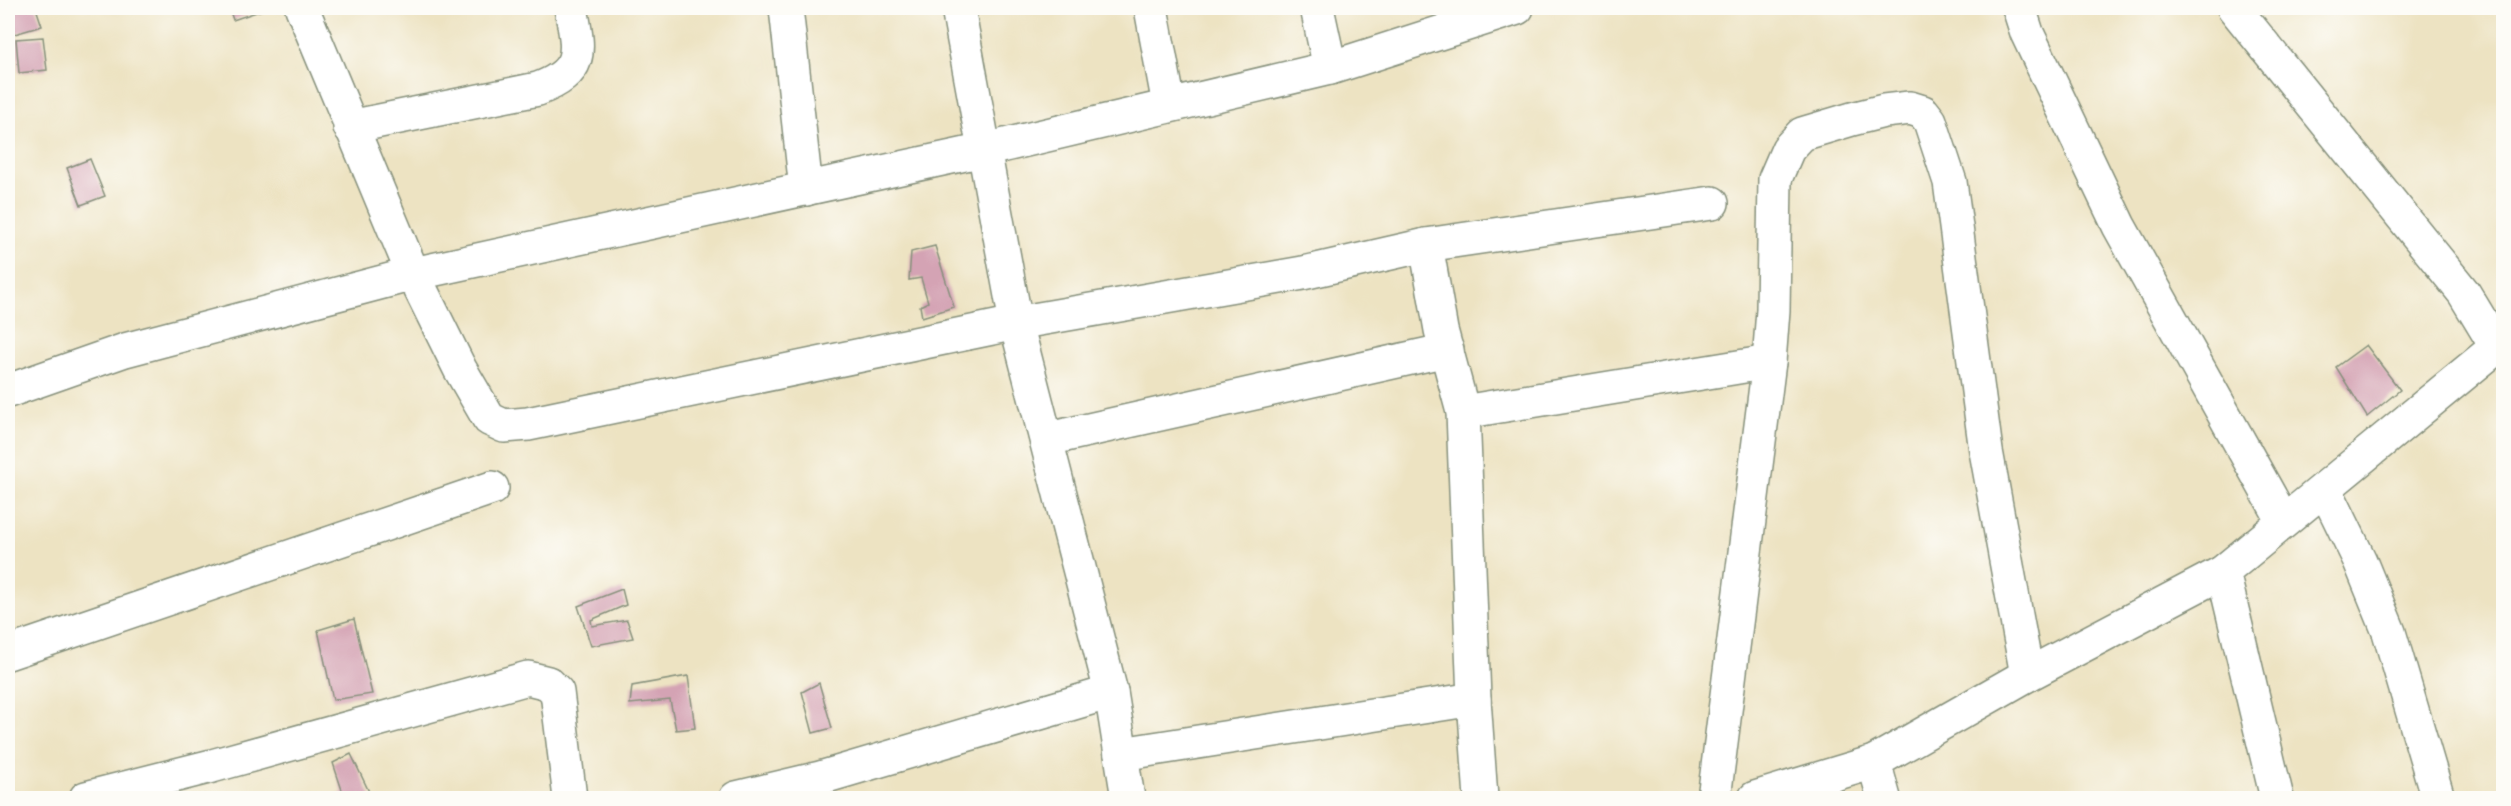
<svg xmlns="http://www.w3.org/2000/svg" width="2511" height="806" viewBox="0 0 2511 806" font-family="'IM FELL French Canon',serif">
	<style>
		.building { fill: #d4a3b4 }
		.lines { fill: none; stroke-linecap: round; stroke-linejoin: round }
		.street-casing { stroke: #86907b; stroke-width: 36 }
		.street { stroke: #fff; stroke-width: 33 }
	</style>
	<rect width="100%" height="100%" fill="#fdfcf7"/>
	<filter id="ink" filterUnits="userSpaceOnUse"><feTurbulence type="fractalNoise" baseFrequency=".0167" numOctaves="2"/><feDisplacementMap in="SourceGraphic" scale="12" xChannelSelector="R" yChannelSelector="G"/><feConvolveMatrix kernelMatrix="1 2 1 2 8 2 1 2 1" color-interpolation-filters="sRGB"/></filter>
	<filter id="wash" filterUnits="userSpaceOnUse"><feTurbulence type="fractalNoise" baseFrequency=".008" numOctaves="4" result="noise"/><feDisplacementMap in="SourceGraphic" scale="24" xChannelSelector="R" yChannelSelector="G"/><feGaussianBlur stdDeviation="1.35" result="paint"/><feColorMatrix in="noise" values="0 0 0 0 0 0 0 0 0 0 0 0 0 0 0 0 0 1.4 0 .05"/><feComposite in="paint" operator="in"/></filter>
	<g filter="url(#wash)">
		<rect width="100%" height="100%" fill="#ede3c2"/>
		<g id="blocks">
			<g class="building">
				<path d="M8,8H36L42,26L8,36Z"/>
				<path d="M229,8H268L233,20Z"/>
				<path d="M43,37L47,70L19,73L16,39Z"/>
				<path d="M90,159L105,196L81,205L67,168Z"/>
				<path d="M935,246L954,307L922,317L920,306L928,302L921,278L909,280L911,252Z"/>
				<path d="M2366,345L2400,390L2367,417L2336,367Z"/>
				<path d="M622,589L626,605L591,620L592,626L627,620L633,638L591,646L578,606Z"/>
				<path d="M354,619L372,694L333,700L318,630Z"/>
				<path d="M688,676L695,728L676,730L670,700L630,704L632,686Z"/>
				<path d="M819,683L832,728L813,733L802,692Z"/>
				<path d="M351,754L372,798H330L343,793L333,763Z"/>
			</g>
		</g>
	</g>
	<g filter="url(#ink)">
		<use href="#blocks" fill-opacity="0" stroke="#86907b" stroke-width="1.5"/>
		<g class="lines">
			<defs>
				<g id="street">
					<path d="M302,8L413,274L460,369L489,419L504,426L528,424L1016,323L1303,273L1426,245L1712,203"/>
					<path d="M786,8L806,189"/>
					<path d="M958,8L1016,323L1111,692L1128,798"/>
					<path d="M1151,8L1169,105"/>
					<path d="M1317,8L1330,68"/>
					<path d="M2019,8L2027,33L2119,226L2283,520"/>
					<path d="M2234,8L2464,293L2496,346"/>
					<path d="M350,127L538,89C585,71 579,51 571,8"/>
					<path d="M1426,245L1441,330L1463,412L1474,699L1481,798"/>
					<path d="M8,391L125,350L413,274L984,150L1330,68L1517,8"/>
					<path d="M1463,412L1769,362"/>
					<path d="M1048,439L1447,350"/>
					<path d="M2325,489L2360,561L2389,632L2438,798"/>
					<path d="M2223,572L2277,798"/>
					<path d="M8,653L492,488"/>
					<path d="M1121,754L1474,699"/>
					<path d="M1874,762L1884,798"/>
					<path d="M86,798L212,766L528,678L548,683L557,692L570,798"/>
					<path d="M736,798L820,778L1111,692"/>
					<path d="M1714,798L1769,362L1773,310L1775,179L1788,149L1802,134L1852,119L1884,111L1910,108L1923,112L1930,121L1950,182L1986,451L2027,675"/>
					<path d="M1755,798L1874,762L2027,675L2223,572L2504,341"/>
				</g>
			</defs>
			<use href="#street" class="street-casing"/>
			<use href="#street" class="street"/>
		</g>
	</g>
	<rect width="2511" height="806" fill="none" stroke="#fdfcf7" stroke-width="30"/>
</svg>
